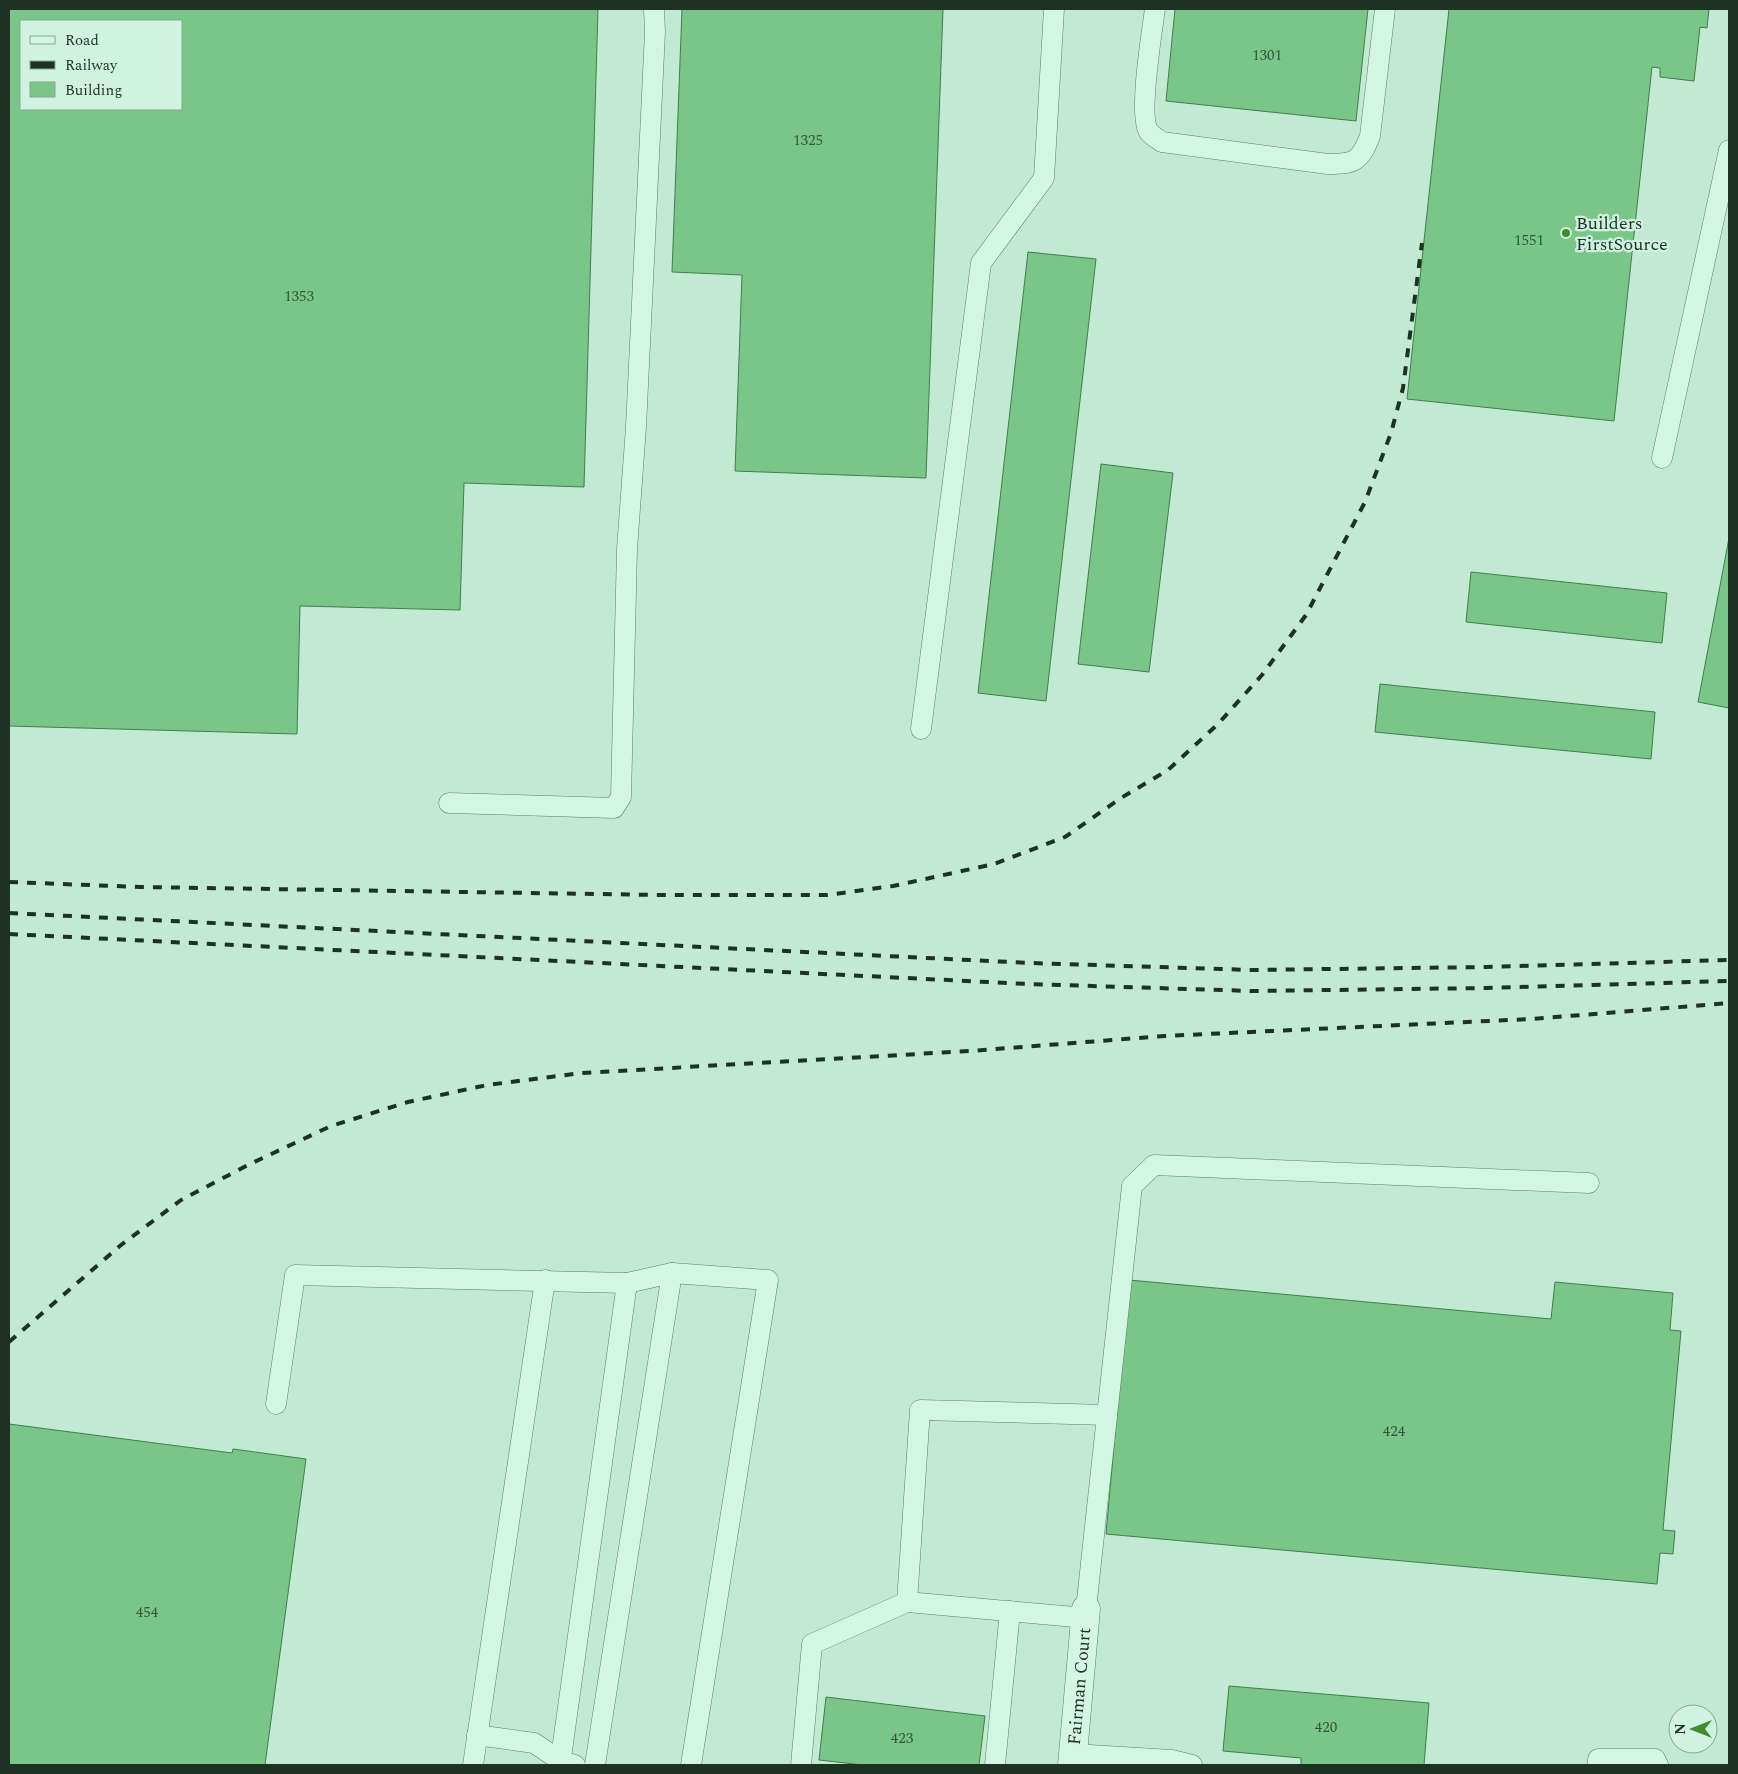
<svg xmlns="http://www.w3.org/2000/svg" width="1738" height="1774" viewBox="0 0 1738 1774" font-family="Spectral,serif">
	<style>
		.building { fill: #7ac588; stroke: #427e4c; fill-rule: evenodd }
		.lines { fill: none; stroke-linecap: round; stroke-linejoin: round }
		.lane-casing { stroke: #5a8166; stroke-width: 21 }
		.street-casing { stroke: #5a8166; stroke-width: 29 }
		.lane { stroke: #d3f5e3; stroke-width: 20 }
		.street { stroke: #d3f5e3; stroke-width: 28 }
		.rail { stroke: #1d3223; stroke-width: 4; stroke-dasharray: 9 9; stroke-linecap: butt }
		.poi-dot { fill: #448b2f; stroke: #d0f2e0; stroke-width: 2 }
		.labels { text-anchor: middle; stroke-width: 4.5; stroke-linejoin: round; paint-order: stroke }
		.number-label { font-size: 15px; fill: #34573c }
		.poi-label { font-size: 18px; fill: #1d3223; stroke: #d0f2e0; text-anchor: start }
		.street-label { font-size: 18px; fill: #1d3223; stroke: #d0f2e0 }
	</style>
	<rect width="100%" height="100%" fill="#c1e9d4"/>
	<g class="building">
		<path d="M9,9H598L584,487L464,483L460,610L300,606L297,734L9,726ZM21,21H181V109H21Z"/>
		<path d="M682,9H943L926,478L735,471L742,275L672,272Z"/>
		<path d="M1175,9H1368L1356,121L1166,101Z"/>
		<path d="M1449,9H1709L1707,28L1700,27L1694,81L1660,77V68L1652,67L1614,421L1407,399Z"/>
		<path d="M1028,252L1096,259L1046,701L978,693Z"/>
		<path d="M1101,464L1173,473L1149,672L1078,664Z"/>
		<path d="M1729,538V708L1698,702Z"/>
		<path d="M1471,572L1667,593L1662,643L1466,622Z"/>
		<path d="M1380,684L1655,712L1651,759L1375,732Z"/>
		<path d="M1129,1280L1551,1319L1555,1282L1673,1293L1670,1330L1681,1331L1663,1530L1675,1531L1673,1554L1660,1553L1657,1584L1106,1534Z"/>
		<path d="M9,1424L232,1453L233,1449L306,1459L265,1765H9Z"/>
		<path d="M1229,1686L1429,1703L1424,1765H1301V1758L1223,1751Z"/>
		<path d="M826,1697L985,1716L979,1765H863L819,1760Z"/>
	</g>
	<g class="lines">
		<defs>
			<g id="lane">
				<path d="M1155,9C1152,31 1138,117 1149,132C1152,136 1158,139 1162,142L1328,164C1354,164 1360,162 1370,136L1385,9"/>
				<path d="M1662,458L1729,150"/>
				<path d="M921,729L981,263L1044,178L1054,9"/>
				<path d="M449,803L614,808L621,797L627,549L636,427L655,32L654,9"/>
				<path d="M627,1283L672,1273L768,1280L691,1765"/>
				<path d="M276,1404L295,1275L627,1283L560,1765"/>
				<path d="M907,1602L920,1410L1107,1415"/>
				<path d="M1086,1609L1132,1186L1154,1165L1589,1183"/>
				<path d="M477,1735L534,1743L561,1761L575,1765"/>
				<path d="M1073,1754L1172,1760L1192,1765"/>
				<path d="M473,1765L545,1280"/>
				<path d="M595,1765L672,1273"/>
				<path d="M801,1765L812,1644L907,1602L1086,1618"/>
				<path d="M995,1765L1010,1611"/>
				<path d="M1598,1765V1759H1655L1658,1765"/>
			</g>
			<g id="street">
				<path id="s1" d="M1072,1765L1086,1609"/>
			</g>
		</defs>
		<use href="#lane" class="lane-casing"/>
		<use href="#street" class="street-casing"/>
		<use href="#lane" class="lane"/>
		<use href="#street" class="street"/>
		<g class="rail">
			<path d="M9,882L140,887L662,895H827L893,886L994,864L1065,837L1121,798L1168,770L1218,724L1262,675L1306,615L1365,502L1391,433L1403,388L1422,243"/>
			<path d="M9,913L1030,963L1252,970L1486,967L1729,960"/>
			<path d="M9,934L1028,984L1252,991L1487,988L1729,981"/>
			<path d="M9,1342L121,1245L181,1200L250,1164L331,1126L408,1102L487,1085L582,1073L970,1051L1164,1036L1532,1019L1729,1003"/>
		</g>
	</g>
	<circle class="poi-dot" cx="1566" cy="233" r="5"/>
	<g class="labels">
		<g class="number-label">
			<text x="1267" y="60">1301</text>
			<text x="808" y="145">1325</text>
			<text x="1529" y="245">1551</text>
			<text x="299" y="301">1353</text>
			<text x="1394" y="1436">424</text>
			<text x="147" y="1617">454</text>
			<text x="1326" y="1732">420</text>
			<text x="902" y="1743">423</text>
		</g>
		<g class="poi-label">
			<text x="1576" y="229">Builders<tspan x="1576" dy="21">FirstSource</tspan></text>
		</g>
		<g class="street-label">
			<text dy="6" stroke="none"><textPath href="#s1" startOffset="79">Fairman Court</textPath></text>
		</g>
	</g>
	<rect width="1738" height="1774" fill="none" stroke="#1d3223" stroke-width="20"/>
	<rect x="20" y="20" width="162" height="90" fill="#d0f2e0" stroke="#88a594"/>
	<rect x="30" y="36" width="25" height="8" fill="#d3f5e3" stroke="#88a594"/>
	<text x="65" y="45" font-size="15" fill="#1d3223">Road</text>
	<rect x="30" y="61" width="25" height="8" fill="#1d3223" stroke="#88a594"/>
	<text x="65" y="70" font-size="15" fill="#1d3223">Railway</text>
	<rect x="30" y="82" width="25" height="15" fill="#7ac588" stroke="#88a594"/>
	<text x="65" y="95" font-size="15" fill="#1d3223">Building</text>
	<g transform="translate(1693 1729) rotate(270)"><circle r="24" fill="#d0f2e0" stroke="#88a594"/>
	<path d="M0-4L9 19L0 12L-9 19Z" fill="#448b2f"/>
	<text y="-8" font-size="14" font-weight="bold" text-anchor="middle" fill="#1d3223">N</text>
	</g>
</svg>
